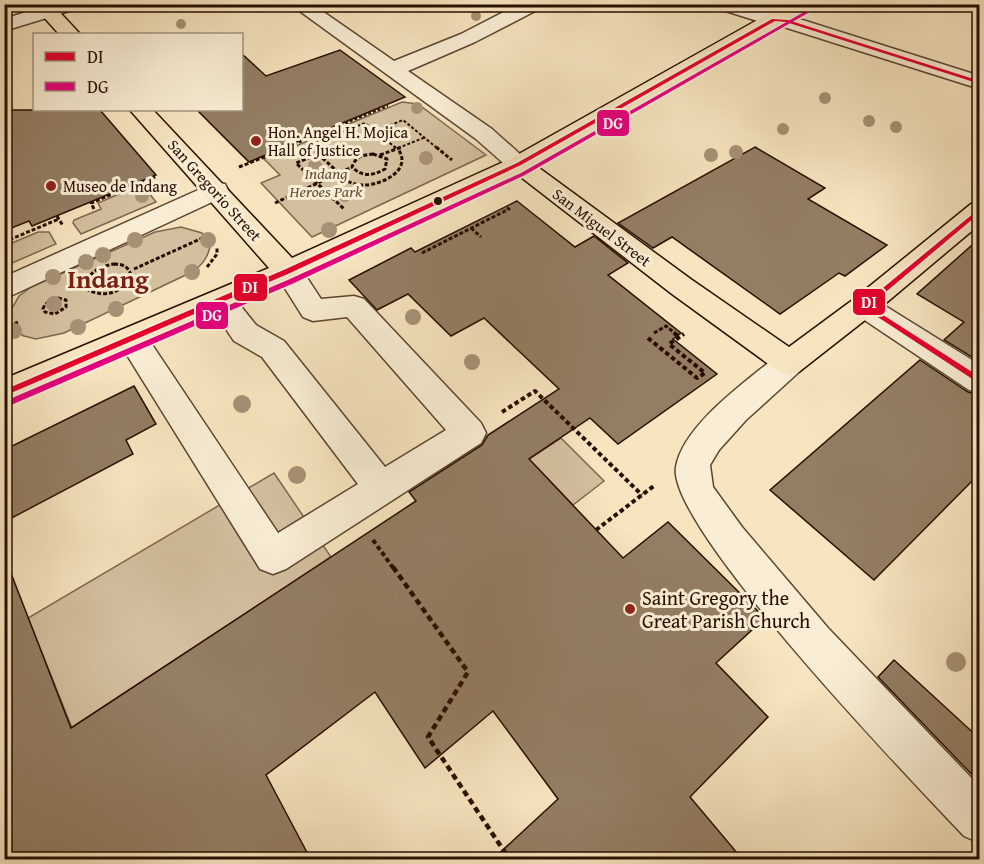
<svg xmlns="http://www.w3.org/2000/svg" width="984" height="864" viewBox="0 0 984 864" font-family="'Gentium Book Plus',serif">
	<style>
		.green { fill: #d3c09f; stroke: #7e6750; stroke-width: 1.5 }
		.building { fill: #937e63; stroke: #280e00; stroke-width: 1.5 }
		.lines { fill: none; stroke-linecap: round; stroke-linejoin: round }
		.minor-casing { stroke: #5c4430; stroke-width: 3 }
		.major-casing { stroke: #280e00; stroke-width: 3 }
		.path-far3 { stroke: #280e00; stroke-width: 2; stroke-dasharray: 3 2; stroke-linecap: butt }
		.path-far2 { stroke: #280e00; stroke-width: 3; stroke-dasharray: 4 2; stroke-linecap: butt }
		.path-far1 { stroke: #280e00; stroke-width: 4; stroke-dasharray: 4.5 3; stroke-linecap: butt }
		.path { stroke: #280e00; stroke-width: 4.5; stroke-dasharray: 6 4; stroke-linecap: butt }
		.minor { fill: #f9eed5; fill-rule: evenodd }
		.major { fill: #f6e5bf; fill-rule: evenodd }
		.bus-1-casing { stroke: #f9eed5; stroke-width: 4 }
		.bus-2-casing { stroke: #f9eed5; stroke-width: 4 }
		.bus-1 { fill: #e4002b; fill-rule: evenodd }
		.bus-2 { fill: #e5007d; fill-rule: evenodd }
		.tree { fill: #a69175 }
		.poi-dot { fill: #8f2418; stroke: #f9eed5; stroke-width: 2 }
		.bus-dot { fill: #280e00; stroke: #f9eed5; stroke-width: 2 }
		.labels { text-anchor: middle; stroke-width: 6; stroke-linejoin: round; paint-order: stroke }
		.far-poi-label { font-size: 16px; fill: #280e00; stroke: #f9eed5; text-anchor: start }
		.far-park-label { font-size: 16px; font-style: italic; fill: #644c38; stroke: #f9eed5 }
		.far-street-label { font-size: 16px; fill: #280e00; stroke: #f9eed5 }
		.poi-label { font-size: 20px; fill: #280e00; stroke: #f9eed5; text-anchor: start }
		.district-label { font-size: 26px; font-weight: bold; fill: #7a1f14; stroke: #f9eed5 }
		.line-badge { stroke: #f9eed5; stroke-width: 2 }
		.badge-label { font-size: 16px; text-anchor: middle; font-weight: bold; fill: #fff }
	</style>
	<rect width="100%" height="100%" fill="#f6e5bf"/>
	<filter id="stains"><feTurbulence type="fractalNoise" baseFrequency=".00333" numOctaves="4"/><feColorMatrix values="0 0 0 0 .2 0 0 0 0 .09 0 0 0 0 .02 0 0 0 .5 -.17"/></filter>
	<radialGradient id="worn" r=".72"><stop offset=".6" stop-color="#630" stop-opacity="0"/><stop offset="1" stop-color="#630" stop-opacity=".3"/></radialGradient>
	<g class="green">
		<path d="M402,102L418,104L486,155L312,237L261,183L280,175L264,159Z"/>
		<path d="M142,184L156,202L81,234L73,223L74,220L101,209L98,203Z"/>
		<path d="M181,227L202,233L210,247C207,259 202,265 192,272L64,333L36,339L24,336L14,331L8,315L19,296L31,287L155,232Z"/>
		<path d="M38,232H49L56,244L5,266V246Z"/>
		<path d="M561,438L604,481L573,505L529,459Z"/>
		<path d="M274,473L331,557L72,728L28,618Z"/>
	</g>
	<g class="building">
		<path d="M340,50L405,97L249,162L197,110H242V54L266,76Z"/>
		<path d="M4,110H100L156,175L32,226L29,221L4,231Z"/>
		<path d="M755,147L825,188L808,199L887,245L845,276L839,273L780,314L672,237L653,248L618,223Z"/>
		<path d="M517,201L575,247L594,236L628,263L608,275L681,333L673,339L717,374L618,444L590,418L529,459L623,558L668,522L765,618L716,663L768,717L690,797L743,860H492L558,799L493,711L425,768L375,692L266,775L311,860H4V564L7,563L71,728L416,501L409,492L482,445L488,435L559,389L484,318L451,336L408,294L377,310L349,280L411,248L415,252Z"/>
		<path d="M980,238V362L944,340L964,322L917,294Z"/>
		<path d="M920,360L968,392L980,395V473L874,580L770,490Z"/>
		<path d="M134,386L156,424L126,440L133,454L4,522V450Z"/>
		<path d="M894,660L980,739V783L878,677Z"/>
	</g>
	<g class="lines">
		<defs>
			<g id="minor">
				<path d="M51,4H81L79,8L4,31V19Z"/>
				<path d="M290,4H312L394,61L461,34L519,4H543L541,8L475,42L408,71L492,129L531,164L528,169L519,171L510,169L476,139Z"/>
				<path d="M714,4H744L793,17L980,76V89L784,27L767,24L716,8Z"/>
				<path d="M216,182L225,184L228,190L225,196L4,299V277Z"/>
				<path d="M288,261L298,264L321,299L354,296L364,299L481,423L486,433L481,443L286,569L273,574L260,569L117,339L121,331L132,328L143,331L278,533L358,484L262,357L234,341L207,301L211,294L221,291L231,294L256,325L284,341L385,467L446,430L347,317L313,321L303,317L274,271L278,264Z"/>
				<path d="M864,296L874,299L980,365V393L969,390L854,313L850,306L854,299Z"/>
				<path d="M789,351L800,355L804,363L800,371L746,420L719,450L710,465L713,487L742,527L828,628L980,787V843L964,836C915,784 666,526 676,467C683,425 747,381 778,355Z"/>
			</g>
			<g id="major">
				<path d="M32,4H52L80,34H59Z"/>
				<path d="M786,4H810L808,8L535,165L692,280L789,347L854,299L971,204L980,202V224L874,313L800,371L789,375L778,371L672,294L517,174L298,278L4,405V379L269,268L130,110H153L292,258L510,159Z"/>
			</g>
		</defs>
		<use href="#minor" class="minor-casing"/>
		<use href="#major" class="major-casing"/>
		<g class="path-far3">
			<path d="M376,131L403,120L437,148"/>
			<path d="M285,148L388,106"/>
			<path d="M311,148L309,146L365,123L396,148"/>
			<path d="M398,148L426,137"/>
		</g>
		<g class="path-far2">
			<path d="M310,147L318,154L296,163L344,209"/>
			<path d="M394,147L396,148"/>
			<path d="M436,147L452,160"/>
			<path d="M318,154L339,173"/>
			<path d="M373,154L387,159L385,169C373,176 362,177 352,167C356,156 363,155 373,154Z"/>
			<path d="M380,155L402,147"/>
			<path d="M239,167L289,147"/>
			<path d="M337,176C346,181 354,185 364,185C382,185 413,170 398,149"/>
			<path d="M275,203L352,167"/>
			<path d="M94,209L91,203L157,176"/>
			<path d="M57,216L63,226"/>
			<path d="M471,228L481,237"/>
			<path d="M4,242L59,219"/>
			<path d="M422,253L509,209L505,207"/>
			<path d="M114,264C123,264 130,267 131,277C121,293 105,298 88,290L86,281C93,270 102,266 114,264Z"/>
			<path d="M207,267L217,254V248"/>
			<path d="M134,269L209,235"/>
			<path d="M58,298L66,300V307L55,314L45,312L43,309L45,304Z"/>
			<path d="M4,329L18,322"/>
			<path d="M654,333L666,326L676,334"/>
		</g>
		<g class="path-far1">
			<path d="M674,333L680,337"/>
			<path d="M648,338L697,378L705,373L669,344L684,334"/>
			<path d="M502,412L535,391L642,495"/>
			<path d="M596,530L655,485"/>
			<path d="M373,540L394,569"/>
		</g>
		<path class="path" d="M393,567L468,672L428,737L510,860"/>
		<use href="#minor" class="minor"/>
		<use href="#major" class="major"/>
		<defs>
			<g id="bus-1">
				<path d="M772,19L788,20L980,81V84L786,22L775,21L521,165L290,273L4,396V390L286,269L517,163Z"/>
				<path d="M980,208V213L869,306L980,377V384L861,306Z"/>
			</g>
			<path id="bus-2" d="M804,12L808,13L525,175L294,283L11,405L8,406L4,403L5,401L290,279L521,173Z"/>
		</defs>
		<use href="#bus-1" class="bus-1-casing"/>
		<use href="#bus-2" class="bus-2-casing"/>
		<use href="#bus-1" class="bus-1"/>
		<use href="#bus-2" class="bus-2"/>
	</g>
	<g class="tree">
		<circle cx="476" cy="16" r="5"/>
		<circle cx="181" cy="24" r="5"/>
		<circle cx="825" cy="98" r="6"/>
		<circle cx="417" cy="108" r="6"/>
		<circle cx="869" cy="121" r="6"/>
		<circle cx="896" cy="127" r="6"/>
		<circle cx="783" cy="129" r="6"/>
		<circle cx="395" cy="132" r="6"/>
		<circle cx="736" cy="152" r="7"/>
		<circle cx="711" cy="155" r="7"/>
		<circle cx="426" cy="158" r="7"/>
		<circle cx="315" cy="166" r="7"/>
		<circle cx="345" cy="195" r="7"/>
		<circle cx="142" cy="196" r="7"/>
		<circle cx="329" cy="230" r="8"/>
		<circle cx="135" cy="240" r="8"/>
		<circle cx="208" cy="240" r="8"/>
		<circle cx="103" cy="255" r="8"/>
		<circle cx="86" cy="262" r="8"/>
		<circle cx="192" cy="272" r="8"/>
		<circle cx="53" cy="277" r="8"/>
		<circle cx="54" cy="304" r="8"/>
		<circle cx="116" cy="309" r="8"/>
		<circle cx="413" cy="317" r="8"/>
		<circle cx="78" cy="327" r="8"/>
		<circle cx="14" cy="331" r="8"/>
		<circle cx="472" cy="362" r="8"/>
		<circle cx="242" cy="404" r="9"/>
		<circle cx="297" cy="475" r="9"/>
		<circle cx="956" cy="662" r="10"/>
	</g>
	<g class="poi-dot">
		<circle cx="256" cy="141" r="6"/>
		<circle cx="51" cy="186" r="6"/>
		<circle cx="630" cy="609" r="6"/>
	</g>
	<circle class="bus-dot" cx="438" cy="201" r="5"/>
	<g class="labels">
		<g class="far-poi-label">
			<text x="268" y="138">Hon. Angel H. Mojica<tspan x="268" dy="18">Hall of Justice</tspan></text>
			<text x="63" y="192">Museo de Indang</text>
		</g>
		<g class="far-park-label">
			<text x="326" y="179">Indang<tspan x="326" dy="18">Heroes Park</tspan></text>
		</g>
		<g class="far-street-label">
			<text transform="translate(215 190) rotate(48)" y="6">San Gregorio Street</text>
			<text transform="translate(602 227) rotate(37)" y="6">San Miguel Street</text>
		</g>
		<g class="poi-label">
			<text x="642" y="605">Saint Gregory the<tspan x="642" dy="23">Great Parish Church</tspan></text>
		</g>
		<g class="district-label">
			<text x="108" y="288">Indang</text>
		</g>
	</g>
	<g class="line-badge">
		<rect x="596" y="109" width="34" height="28" rx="6" fill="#e5007d"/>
		<rect x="233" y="273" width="35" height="29" rx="6" fill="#e4002b"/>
		<rect x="852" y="288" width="34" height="28" rx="6" fill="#e4002b"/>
		<rect x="195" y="301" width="34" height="29" rx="6" fill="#e5007d"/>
	</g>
	<g class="badge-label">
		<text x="613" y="129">DG</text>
		<text x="250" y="293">DI</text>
		<text x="869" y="308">DI</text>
		<text x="212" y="321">DG</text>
	</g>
	<rect width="984" height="864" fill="none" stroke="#f6e5bf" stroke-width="24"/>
	<rect x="6" y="6" width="972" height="852" fill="none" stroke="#280e00" stroke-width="3"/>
	<rect x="12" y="12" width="960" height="840" fill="none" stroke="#280e00" stroke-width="1.5"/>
	<rect x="33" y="33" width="210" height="78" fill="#f9eed5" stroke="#a59480" stroke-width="1.5"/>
	<rect x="45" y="52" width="30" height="9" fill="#e4002b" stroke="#a59480" stroke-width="1.5"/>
	<text x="87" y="63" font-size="18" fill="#280e00">DI</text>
	<rect x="45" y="82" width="30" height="9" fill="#e5007d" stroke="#a59480" stroke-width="1.5"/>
	<text x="87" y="93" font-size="18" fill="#280e00">DG</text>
	<rect width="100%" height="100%" filter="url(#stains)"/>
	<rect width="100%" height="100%" fill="url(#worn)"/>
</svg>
